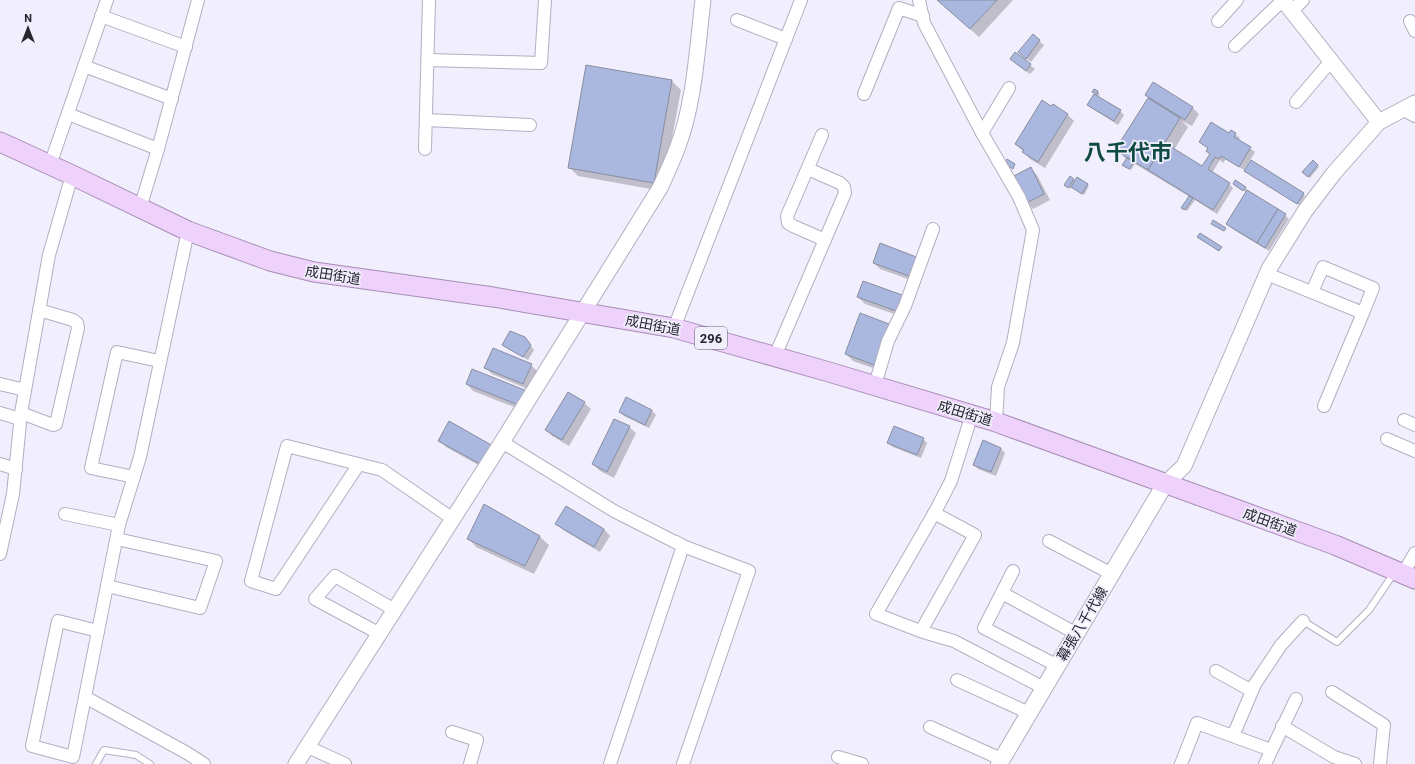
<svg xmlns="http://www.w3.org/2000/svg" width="1415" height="764" viewBox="0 0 1415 764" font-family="Roboto,'Noto Sans JP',sans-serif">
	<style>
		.shadow { fill: #0003 }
		.building { fill: #aab7df; stroke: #888e9e }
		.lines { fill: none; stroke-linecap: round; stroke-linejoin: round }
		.service-casing { stroke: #b2afc1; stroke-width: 8 }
		.minor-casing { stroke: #b2afc1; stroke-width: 14 }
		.tertiary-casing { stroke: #b2afc1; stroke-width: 17 }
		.secondary-casing { stroke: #b2afc1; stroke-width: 18 }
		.trunk-casing { stroke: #a68eb3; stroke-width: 21 }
		.service { stroke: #fff; stroke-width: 6 }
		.minor { stroke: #fff; stroke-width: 12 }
		.tertiary { stroke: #fff; stroke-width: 15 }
		.secondary { stroke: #fff; stroke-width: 16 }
		.trunk { stroke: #eed2fc; stroke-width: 19 }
		.labels { text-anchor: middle; stroke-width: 3.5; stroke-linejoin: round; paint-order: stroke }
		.shield { fill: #f1eefe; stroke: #64626c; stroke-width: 1 }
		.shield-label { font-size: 13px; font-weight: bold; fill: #27262d }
		.street-label { font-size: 14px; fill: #27262d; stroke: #f1eefe }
		.town-label { font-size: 22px; font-weight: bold; fill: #0f4a43; stroke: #f1eefe }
	</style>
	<rect width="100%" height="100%" fill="#f1eefe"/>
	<g class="shadow">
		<path d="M938,0H1013L979,37Z"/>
		<path d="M1033,36L1044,45L1031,62L1023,56Z"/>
		<path d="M1016,53L1035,69L1030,74L1015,63Z"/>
		<path d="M587,66L672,81L681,90L662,191L578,176L569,167Z"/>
		<path d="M1154,84L1193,108L1199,114L1192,126L1182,121L1188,127L1174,150L1202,167L1211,154L1209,149L1200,142L1229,134L1231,131L1240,138L1239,140L1255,152L1244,170L1226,159L1223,163L1220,160L1212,173L1229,184L1233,188L1217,214L1195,200L1187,211L1184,209L1190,197L1135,164L1131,170L1125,167L1127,160L1117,150L1149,98L1146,95Z"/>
		<path d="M1095,90L1100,94L1098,97L1120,111L1124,115L1118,125L1093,109L1089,105L1096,94L1094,92Z"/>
		<path d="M1068,115L1074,121L1045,168L1030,159L1016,144Z"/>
		<path d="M1313,162L1319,167L1310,178L1304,172Z"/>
		<path d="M1030,168L1037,175L1050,200L1033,209L1027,203Z"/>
		<path d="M1247,172L1303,194L1305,196L1299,205Z"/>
		<path d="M1073,179L1075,181L1087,185L1089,186L1084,195L1072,187L1070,189L1065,185Z"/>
		<path d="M1234,184L1245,187L1247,189L1246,191L1285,215L1289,219L1269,251L1234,230L1227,224L1247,193Z"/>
		<path d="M880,245L919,283L880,269L874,263Z"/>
		<path d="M858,297L911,303L906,318L865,304Z"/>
		<path d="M889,325L895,331L881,371L853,361L846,354Z"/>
		<path d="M525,338L534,350L528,360L508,349L504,344Z"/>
		<path d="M531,365L538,372L530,390L492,374L485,367Z"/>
		<path d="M472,371L527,412L473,391L467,384Z"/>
		<path d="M627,399L652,411L656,415L649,428L624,416L620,412Z"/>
		<path d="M584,403L591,409L569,446L552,436L546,429Z"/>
		<path d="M629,427L636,433L614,478L600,471L593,464Z"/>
		<path d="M923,439L927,443L921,458L893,447L888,443Z"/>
		<path d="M440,440L493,446L489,471L446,447Z"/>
		<path d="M984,442L1001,449L1005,453L996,476L978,469L974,465Z"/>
		<path d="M484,506L540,537L549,545L534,574L476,547L468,538Z"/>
		<path d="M567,507L604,529L610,536L600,552L563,530L557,524Z"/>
	</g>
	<g class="building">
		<path d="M937,0H997L970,29Z"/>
		<path d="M1033,34L1040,40L1026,59L1018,52Z"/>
		<path d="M1015,52L1031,64L1026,71L1010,59Z"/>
		<path d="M586,65L672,80L654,183L568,168Z"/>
		<path d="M1153,82L1193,107L1185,120L1145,95Z"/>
		<path d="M1094,89L1098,91L1097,94L1092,92Z"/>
		<path d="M1094,94L1121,110L1114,121L1087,105Z"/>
		<path d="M1148,98L1180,118L1148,170L1115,150Z"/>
		<path d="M1042,100L1051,106L1053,104L1068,114L1038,162L1022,152L1024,150L1015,144Z"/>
		<path d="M1211,122L1229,133L1231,130L1236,133L1234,137L1251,147L1239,167L1221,156L1219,159L1215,157L1208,169L1230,183L1213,210L1148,170L1165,143L1202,166L1210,154L1206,151L1208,148L1199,142Z"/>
		<path d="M1127,158L1134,162L1129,169L1122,165Z"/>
		<path d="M1007,159L1015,164L1013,169L1004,163Z"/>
		<path d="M1251,160L1304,193L1297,204L1244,171Z"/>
		<path d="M1313,160L1318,165L1308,177L1302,172Z"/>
		<path d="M1031,167L1044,194L1026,203L1012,177Z"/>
		<path d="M1070,176L1074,179L1068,188L1064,185Z"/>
		<path d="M1077,177L1088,184L1082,194L1071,187Z"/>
		<path d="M1235,180L1246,187L1243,191L1233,184Z"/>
		<path d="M1247,190L1278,209L1257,243L1226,224Z"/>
		<path d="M1189,196L1193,198L1185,210L1181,208Z"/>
		<path d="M1278,209L1286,214L1265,248L1257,243Z"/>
		<path d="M1213,220L1226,228L1224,231L1211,224Z"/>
		<path d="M1200,233L1222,247L1219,251L1197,237Z"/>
		<path d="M880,243L919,258L912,277L873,263Z"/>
		<path d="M863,281L905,296L899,312L857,297Z"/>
		<path d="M860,313L889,324L874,365L845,354Z"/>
		<path d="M510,331L525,337L531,345L523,357L502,345Z"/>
		<path d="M493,348L532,364L523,384L484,368Z"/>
		<path d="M472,369L527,391L521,406L466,384Z"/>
		<path d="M568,392L585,402L562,440L545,430Z"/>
		<path d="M626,397L652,410L645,425L619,412Z"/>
		<path d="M614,419L630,426L607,472L592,464Z"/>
		<path d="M449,421L493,446L482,465L438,441Z"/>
		<path d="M894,426L924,438L917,455L887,443Z"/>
		<path d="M983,440L1001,448L991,472L973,465Z"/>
		<path d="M484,504L540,536L525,566L467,539Z"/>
		<path d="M566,506L604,529L594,547L555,524Z"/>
	</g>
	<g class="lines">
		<defs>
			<g id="service">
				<path d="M1303,621L1337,642L1369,610L1394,573"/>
				<path d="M96,764L104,750L136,755L150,764"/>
			</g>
			<g id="minor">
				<path d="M919,0L924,23L982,133L1019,197L1033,230L1013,343L998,387L996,422"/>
				<path d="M1292,11L1303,0"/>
				<path d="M101,16L186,47"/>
				<path d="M737,20L786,39"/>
				<path d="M1218,21L1237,0"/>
				<path d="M1410,21L1415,31"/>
				<path d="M1235,46L1283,0"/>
				<path d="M428,60L541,63L545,0"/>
				<path d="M84,66L172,99"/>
				<path d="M864,94L899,8L923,16"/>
				<path d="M1296,102L1331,61"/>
				<path d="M1402,109L1415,116"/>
				<path d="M68,114L158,149"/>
				<path d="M426,120L530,125"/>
				<path d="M982,133L1009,88"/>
				<path d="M822,135L787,216L788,223L793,226L825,240"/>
				<path d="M425,149L429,0"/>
				<path d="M50,165L107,0"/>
				<path d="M140,208L158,149L198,0"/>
				<path d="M188,231L140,457L119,525L85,697L187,753L204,764"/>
				<path d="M1267,274L1363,313L1324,406"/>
				<path d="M1312,292L1323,267L1373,288L1363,313"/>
				<path d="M674,328L801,0"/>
				<path d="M775,356L845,193L844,187L840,183L808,169"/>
				<path d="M0,384L25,390"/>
				<path d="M875,385L888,341L905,306L933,229"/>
				<path d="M0,413L20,419"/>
				<path d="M21,413L53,425L56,424L78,328L77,323L73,320L39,310"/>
				<path d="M972,414L951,481L936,510L876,614L923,632L954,641L1044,688"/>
				<path d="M1404,420L1415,425"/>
				<path d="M1387,439L1415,451"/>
				<path d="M502,442L614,511L683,546L749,571L683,764"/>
				<path d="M0,464L16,469"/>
				<path d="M359,464L276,589L251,581L287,446L382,470L453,519"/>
				<path d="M134,477L91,468L117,352L159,361"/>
				<path d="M65,514L119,525"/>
				<path d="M1049,541L1112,574"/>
				<path d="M0,554L13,494L21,413L49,255L72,175"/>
				<path d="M1013,571L984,628L1058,666"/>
				<path d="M1403,574L1415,553"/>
				<path d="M107,586L200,608L216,561L117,539"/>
				<path d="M1002,593L1077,634"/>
				<path d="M921,631L975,535L934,513"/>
				<path d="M380,634L315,599L335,576L395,610"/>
				<path d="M1216,671L1252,691"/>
				<path d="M957,680L1029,713"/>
				<path d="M1332,692L1384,725L1380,764"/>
				<path d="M85,697L73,757L32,746L58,621L98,631"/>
				<path d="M1282,726L1334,757L1355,764"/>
				<path d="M930,727L1001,759"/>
				<path d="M452,732L477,740L470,764"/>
				<path d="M1233,736L1255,684L1281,645L1303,621"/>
				<path d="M308,747L345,764"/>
				<path d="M838,757L862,764"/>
				<path d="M610,764L683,546L676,542"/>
				<path d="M1181,764L1197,723L1271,750"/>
				<path d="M1265,764L1296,699"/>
			</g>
			<g id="tertiary">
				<path d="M1283,0L1379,122"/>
				<path d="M1165,484L1184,466L1269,269L1305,211L1334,173L1379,122L1415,103"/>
				<path d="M296,764L502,442L660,188C666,175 672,162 677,149C695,102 697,49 703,0"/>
			</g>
			<path id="secondary" d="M999,764L1165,484"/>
			<path id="trunk" d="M0,142L72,175L188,231L270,261L314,272L493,297L674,328L829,372L996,422L1335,545L1415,579"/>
		</defs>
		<use href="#service" class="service-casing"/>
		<use href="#minor" class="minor-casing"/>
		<use href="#tertiary" class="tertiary-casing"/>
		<use href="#secondary" class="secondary-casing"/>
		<use href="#trunk" class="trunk-casing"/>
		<use href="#service" class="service"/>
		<use href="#minor" class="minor"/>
		<use href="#tertiary" class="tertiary"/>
		<use href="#secondary" class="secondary"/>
		<use href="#trunk" class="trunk"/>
	</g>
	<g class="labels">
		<rect class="shield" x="695" y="327" width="32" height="22" rx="3"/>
		<g class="shield-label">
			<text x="711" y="343">296</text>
		</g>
		<g class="street-label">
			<text transform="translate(333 275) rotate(9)" y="5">成田街道</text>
			<text transform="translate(653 325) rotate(11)" y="5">成田街道</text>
			<text transform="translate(965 413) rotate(17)" y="5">成田街道</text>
			<text transform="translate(1270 522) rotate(20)" y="5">成田街道</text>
			<text transform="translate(1082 624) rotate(-59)" y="5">幕張八千代線</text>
		</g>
		<g class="town-label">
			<text x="1128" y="160">八千代市</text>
		</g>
	</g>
	<g transform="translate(28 28)" stroke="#f1eefe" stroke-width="3" paint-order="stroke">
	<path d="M0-3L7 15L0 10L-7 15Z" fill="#27262d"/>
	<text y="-6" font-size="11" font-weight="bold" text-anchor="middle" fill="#27262d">N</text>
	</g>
</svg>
